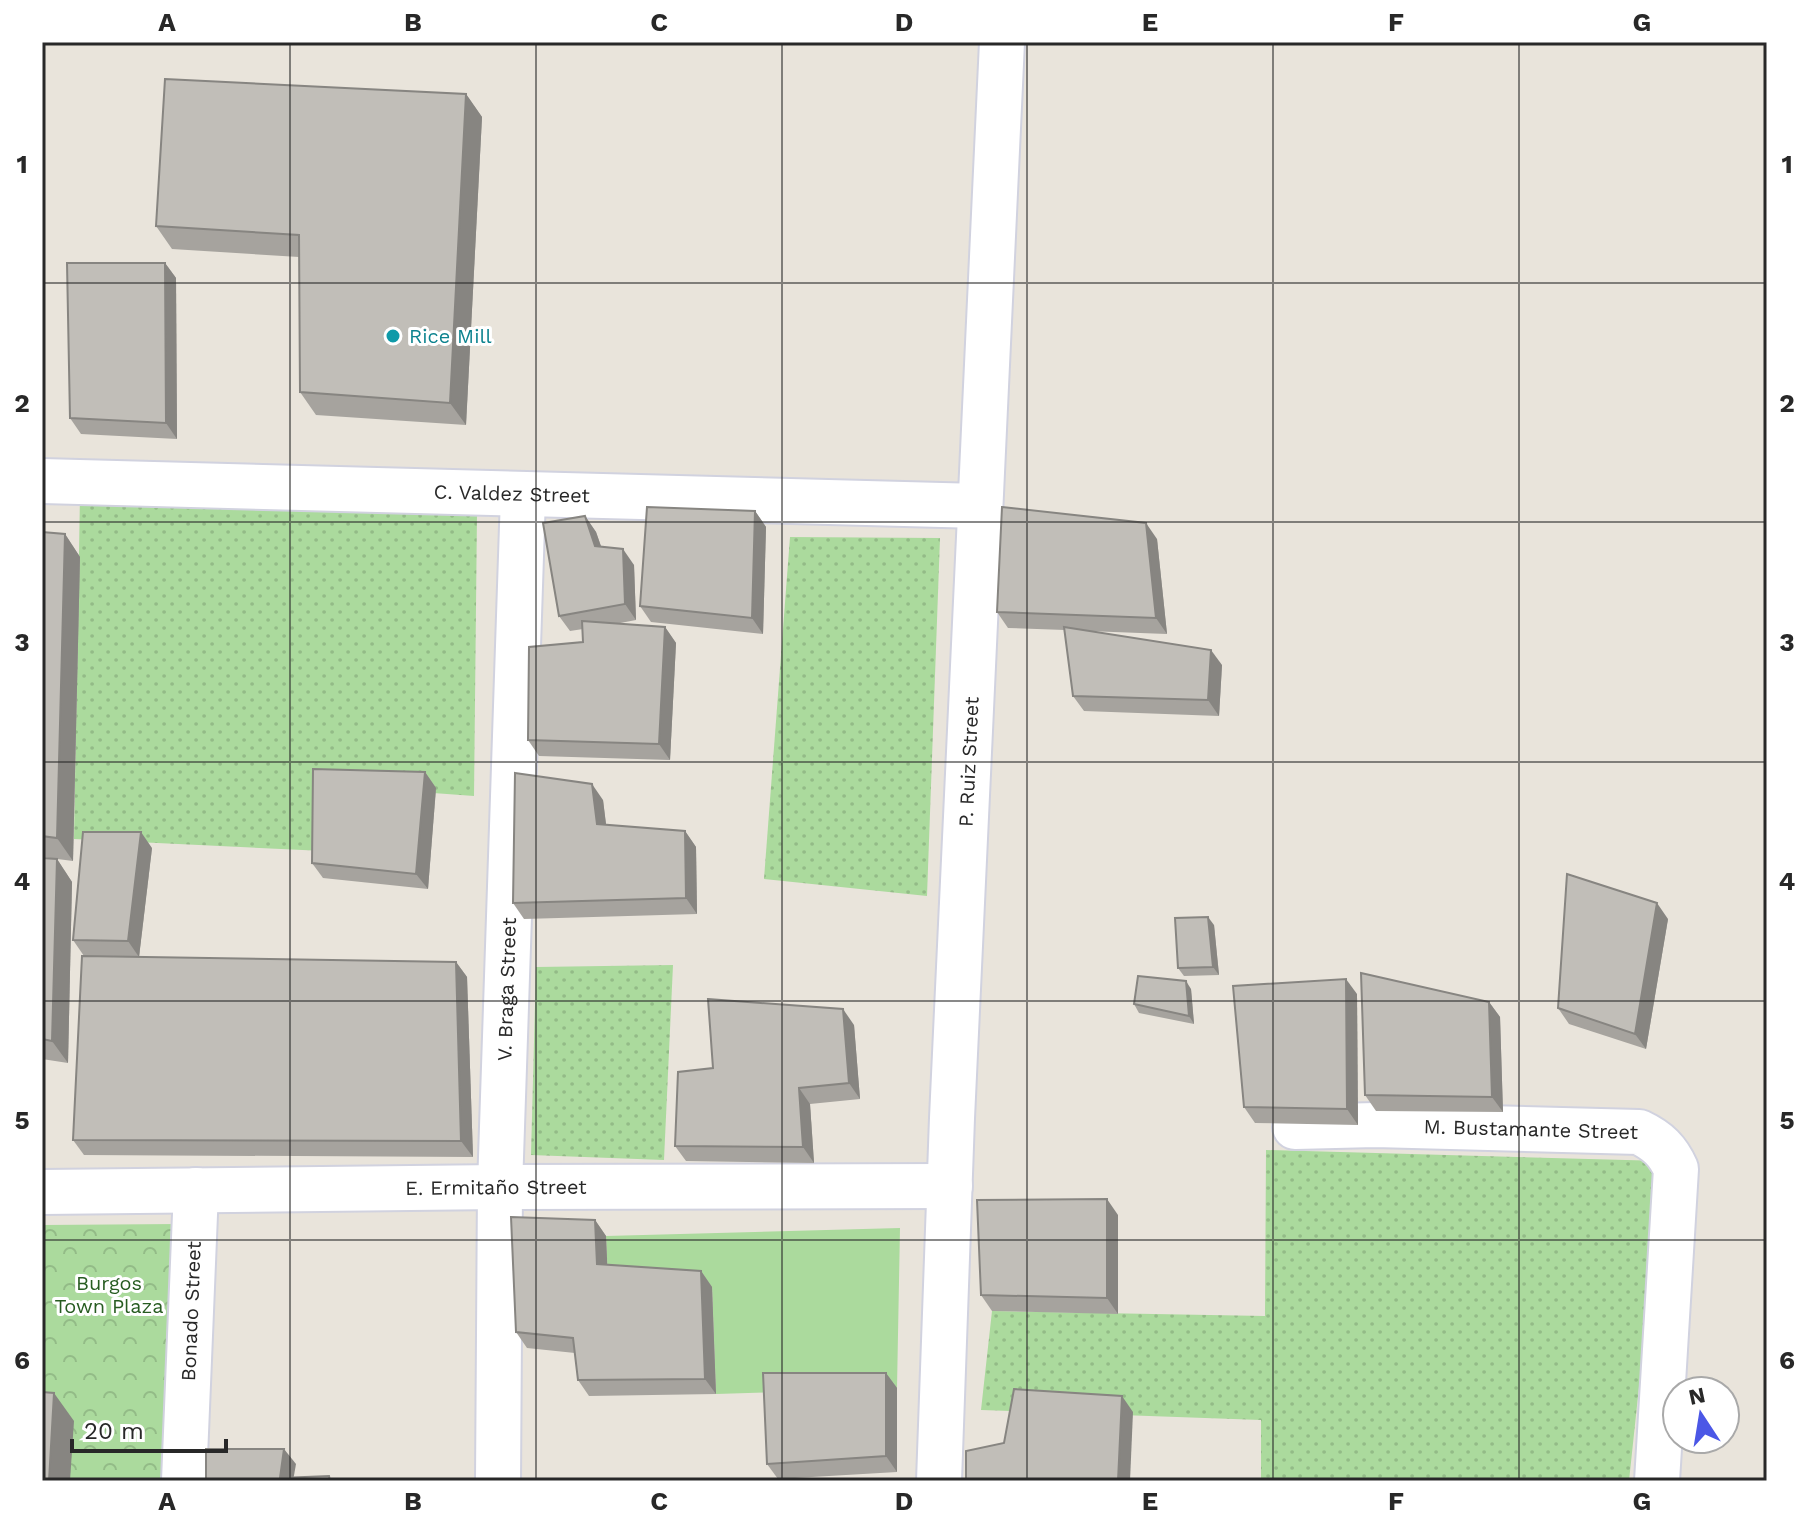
<svg xmlns="http://www.w3.org/2000/svg" width="1809" height="1523" viewBox="0 0 1809 1523" font-family="'Work Sans',sans-serif">
	<style>
		.grass { fill: url(#grass-dots) }
		.forest { fill: url(#forest-crowns) }
		.garden { fill: #abda9d }
		.lines { fill: none; stroke-linecap: round; stroke-linejoin: round }
		.minor-casing { stroke: #d1d2df; stroke-width: 48 }
		.minor { stroke: #fff; stroke-width: 44 }
		.wall { fill: #a6a39e }
		.shaded-wall { fill: #878581 }
		.building { fill: #c1beb8; stroke: #878581; stroke-width: 2 }
		.grid { fill: none; stroke: #282828; stroke-width: 2; stroke-opacity: 0.55 }
		.culture-dot { fill: #0f9aa8; stroke: #fff; stroke-width: 3 }
		.labels { text-anchor: middle; stroke-width: 6; stroke-linejoin: round; paint-order: stroke }
		.culture-label { font-size: 20px; fill: #0d838f; stroke: #fff; text-anchor: start }
		.street-label { font-size: 20px; fill: #282828; stroke: #fff }
		.park-label { font-size: 20px; fill: #275c21; stroke: #fff }
		.neatline { fill: none; stroke: #282828; stroke-width: 3 }
		.grid-label { font-size: 26px; text-anchor: middle; font-weight: bold; fill: #282828 }
	</style>
	<defs>
		<pattern id="grass-dots" width="8" height="8" patternUnits="userSpaceOnUse" patternTransform="scale(2)"><rect width="8" height="8" fill="#abda9d"/><path d="M2 2h.1M6 6h.1" fill="none" stroke="#93bb87" stroke-width="1.8" stroke-linecap="round"/></pattern>
		<pattern id="forest-crowns" width="20" height="18" patternUnits="userSpaceOnUse" patternTransform="scale(2)"><rect width="20" height="18" fill="#abda9d"/><path d="M2 6a3 3 0 1 1 6 0M12 15a3 3 0 1 1 6 0" fill="none" stroke="#93bb87"/></pattern>
	</defs>
	<rect width="100%" height="100%" fill="#e9e4db"/>
	<g class="grass">
		<path d="M80,495L477,513L474,796L324,785V851L74,839Z"/>
		<path d="M790,537L940,538L927,896L764,879Z"/>
		<path d="M673,965L664,1160L531,1155L536,967Z"/>
		<path d="M1266,1150L1663,1161L1629,1481H1261V1420L981,1410L992,1311L1265,1316Z"/>
	</g>
	<path class="forest" d="M179,1224L167,1481H42V1225Z"/>
	<path class="garden" d="M900,1228L897,1388L716,1394L712,1287L608,1280L606,1236Z"/>
	<g class="lines">
		<defs>
			<g id="minor">
				<path id="s1" d="M42,481L980,506"/>
				<path id="s2" d="M1295,1127L1375,1125L1639,1132C1658,1141 1668,1151 1676,1169L1657,1481"/>
				<path id="s3" d="M42,1192L500,1187L950,1186"/>
				<path id="s4" d="M184,1481L196,1190"/>
				<path id="s5" d="M498,1481L500,1187L523,496"/>
				<path id="s6" d="M939,1481L952,1118L1002,42"/>
			</g>
		</defs>
		<use href="#minor" class="minor-casing"/>
		<use href="#minor" class="minor"/>
	</g>
	<g class="wall">
		<path d="M466,94L482,117L466,425L316,415L300,392L299,257L172,249L156,226Z"/>
		<path d="M165,263L176,278L177,439L81,434L70,418Z"/>
		<path d="M755,511L766,527L763,634L651,622L640,606Z"/>
		<path d="M585,516L596,532L601,546L634,565L636,620L615,624L665,627L676,643L670,760L539,756L528,740L583,642V629L570,631L559,616Z"/>
		<path d="M42,532L65,534L80,557L73,861L42,857Z"/>
		<path d="M1157,539L1167,634L1087,631L1222,665L1219,716L1084,711L1073,696L1065,630L1008,628L997,612Z"/>
		<path d="M425,772L436,788L428,889L323,878L312,863Z"/>
		<path d="M603,800L606,825L685,831L696,847L697,914L524,919L513,903Z"/>
		<path d="M152,848L139,957L84,956L73,940Z"/>
		<path d="M42,858L57,859L72,882L68,1063L42,1059Z"/>
		<path d="M1668,919L1646,1049L1569,1024L1558,1008Z"/>
		<path d="M1214,925L1219,975L1184,976L1178,968Z"/>
		<path d="M456,962L467,977L473,1157L84,1155L73,1140Z"/>
		<path d="M1191,989L1194,1024L1139,1013L1134,1004Z"/>
		<path d="M1357,994L1358,1125L1255,1123L1244,1107Z"/>
		<path d="M1489,1002L1500,1017L1503,1112L1376,1111L1365,1095Z"/>
		<path d="M854,1025L860,1099L810,1104L814,1163L686,1161L675,1146L713,1068Z"/>
		<path d="M1118,1215V1314L992,1311L981,1295Z"/>
		<path d="M595,1220L606,1236L607,1265L701,1271L712,1287L716,1394L589,1396L578,1380L575,1353L527,1348L516,1332Z"/>
		<path d="M886,1373L897,1388V1472L778,1479L767,1464Z"/>
	</g>
	<g class="shaded-wall">
		<path d="M466,94L482,117L466,425L450,403Z"/>
		<path d="M165,263L176,278L177,439L166,423Z"/>
		<path d="M755,511L766,527L763,634L752,618Z"/>
		<path d="M585,516L596,532L606,561L595,546Z"/>
		<path d="M1146,523L1157,539L1167,634L1156,618Z"/>
		<path d="M65,534L80,557L73,861L57,838Z"/>
		<path d="M623,549L634,565L636,620L625,604Z"/>
		<path d="M665,627L676,643L670,760L659,744Z"/>
		<path d="M1211,650L1222,665L1219,716L1208,700Z"/>
		<path d="M425,772L436,788L428,889L416,874Z"/>
		<path d="M592,784L603,800L608,840L597,824Z"/>
		<path d="M685,831L696,847L697,914L686,898Z"/>
		<path d="M141,832L152,848L139,957L128,941Z"/>
		<path d="M57,859L72,882L68,1063L52,1041Z"/>
		<path d="M1657,903L1668,919L1646,1049L1635,1034Z"/>
		<path d="M1208,917L1214,925L1219,975L1213,967Z"/>
		<path d="M456,962L467,977L473,1157L461,1141Z"/>
		<path d="M1346,979L1357,994L1358,1125L1347,1109Z"/>
		<path d="M1186,981L1191,989L1194,1024L1189,1016Z"/>
		<path d="M1489,1002L1500,1017L1503,1112L1492,1097Z"/>
		<path d="M843,1009L854,1025L860,1099L849,1083Z"/>
		<path d="M799,1088L810,1104L814,1163L803,1147Z"/>
		<path d="M1107,1199L1118,1215V1314L1107,1298Z"/>
		<path d="M595,1220L606,1236L608,1280L597,1264Z"/>
		<path d="M701,1271L712,1287L716,1394L705,1379Z"/>
		<path d="M886,1373L897,1388V1472L886,1456Z"/>
		<path d="M54,1393L74,1421L70,1481H49Z"/>
		<path d="M1122,1396L1133,1412L1130,1481H1118Z"/>
		<path d="M284,1449L296,1464L293,1481L280,1478Z"/>
	</g>
	<g class="building">
		<path d="M165,79L466,94L450,403L300,392L299,235L156,226Z"/>
		<path d="M67,263H165L166,423L70,418Z"/>
		<path d="M647,507L755,511L752,618L640,606Z"/>
		<path d="M1002,507L1146,523L1156,618L997,612Z"/>
		<path d="M585,516L595,546L623,549L625,604L559,616L543,523Z"/>
		<path d="M42,532L65,534L57,838L42,836Z"/>
		<path d="M582,621L665,627L659,744L528,740L529,647L583,642Z"/>
		<path d="M1064,627L1211,650L1208,700L1073,696Z"/>
		<path d="M313,769L425,772L416,874L312,863Z"/>
		<path d="M515,773L592,784L597,824L685,831L686,898L513,903Z"/>
		<path d="M83,832H141L128,941L73,940Z"/>
		<path d="M42,858L57,859L52,1041L42,1039Z"/>
		<path d="M1567,874L1657,903L1635,1034L1558,1008Z"/>
		<path d="M1208,917L1213,967L1178,968L1175,918Z"/>
		<path d="M82,956L456,962L461,1141L73,1140Z"/>
		<path d="M1361,973L1489,1002L1492,1097L1365,1095Z"/>
		<path d="M1138,976L1186,981L1189,1016L1134,1004Z"/>
		<path d="M1346,979L1347,1109L1244,1107L1233,986Z"/>
		<path d="M708,999L843,1009L849,1083L799,1088L803,1147L675,1146L678,1072L713,1068Z"/>
		<path d="M1107,1199V1298L981,1295L977,1200Z"/>
		<path d="M511,1217L595,1220L597,1264L701,1271L705,1379L578,1380L573,1338L516,1332Z"/>
		<path d="M763,1373H886V1456L767,1464Z"/>
		<path d="M1014,1389L1122,1396L1118,1481H966V1451L1004,1443Z"/>
		<path d="M42,1392L54,1393L49,1481H42Z"/>
		<path d="M206,1449H284L280,1478L329,1476L330,1481H206Z"/>
	</g>
	<path class="grid" d="M290,42V1481M536,42V1481M782,42V1481M1027,42V1481M1273,42V1481M1519,42V1481M42,283H1767M42,522H1767M42,762H1767M42,1001H1767M42,1240H1767"/>
	<circle class="culture-dot" cx="393" cy="336" r="8"/>
	<g class="labels">
		<g class="culture-label">
			<text x="409" y="343">Rice Mill</text>
		</g>
		<g class="street-label">
			<text dy="7" stroke="none"><textPath href="#s1" startOffset="470">C. Valdez Street</textPath></text>
			<text dy="7" stroke="none"><textPath href="#s6" startOffset="720">P. Ruiz Street</textPath></text>
			<text dy="7" stroke="none"><textPath href="#s5" startOffset="492">V. Braga Street</textPath></text>
			<text dy="7" stroke="none"><textPath href="#s2" startOffset="236">M. Bustamante Street</textPath></text>
			<text dy="7" stroke="none"><textPath href="#s3" startOffset="454">E. Ermitaño Street</textPath></text>
			<text dy="7" stroke="none"><textPath href="#s4" startOffset="170">Bonado Street</textPath></text>
		</g>
		<g class="park-label">
			<text x="109" y="1290">Burgos<tspan x="109" dy="23">Town Plaza</tspan></text>
		</g>
	</g>
	<rect width="1809" height="1523" fill="none" stroke="#ffffff" stroke-width="88"/>
	<g transform="translate(1701 1415) rotate(348)"><circle r="38" fill="#ffffff" stroke="#a9a9a9" stroke-width="2"/>
	<path d="M0-6L14 30L0 20L-14 30Z" fill="#4b57e6"/>
	<text y="-12" font-size="22" font-weight="bold" text-anchor="middle" fill="#282828">N</text>
	</g>
	<path d="M72 1439v12h154v-12" fill="none" stroke="#282828" stroke-width="4"/>
	<text x="84" y="1439" font-size="24" fill="#282828" stroke="#ffffff" stroke-width="6" paint-order="stroke">20 m</text>
	<rect x="44" y="44" width="1721" height="1435" class="neatline"/>
	<g class="grid-label">
		<text x="167" y="31">A</text>
		<text x="413" y="31">B</text>
		<text x="659" y="31">C</text>
		<text x="904" y="31">D</text>
		<text x="1150" y="31">E</text>
		<text x="1396" y="31">F</text>
		<text x="1642" y="31">G</text>
		<text x="22" y="173">1</text>
		<text x="1787" y="173">1</text>
		<text x="22" y="412">2</text>
		<text x="1787" y="412">2</text>
		<text x="22" y="651">3</text>
		<text x="1787" y="651">3</text>
		<text x="22" y="890">4</text>
		<text x="1787" y="890">4</text>
		<text x="22" y="1129">5</text>
		<text x="1787" y="1129">5</text>
		<text x="22" y="1369">6</text>
		<text x="1787" y="1369">6</text>
		<text x="167" y="1510">A</text>
		<text x="413" y="1510">B</text>
		<text x="659" y="1510">C</text>
		<text x="904" y="1510">D</text>
		<text x="1150" y="1510">E</text>
		<text x="1396" y="1510">F</text>
		<text x="1642" y="1510">G</text>
	</g>
</svg>
